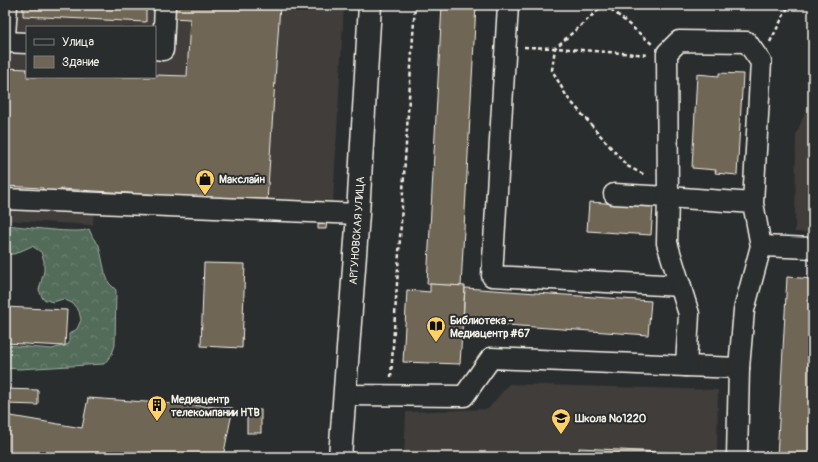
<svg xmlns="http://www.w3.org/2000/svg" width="818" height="462" viewBox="0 0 818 462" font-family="Pangolin,sans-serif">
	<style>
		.built { fill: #3f3e3a; fill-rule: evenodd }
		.forest { fill: url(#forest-crowns); stroke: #a3aea1 }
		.building { fill: #6f6657; stroke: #f4f1e8 }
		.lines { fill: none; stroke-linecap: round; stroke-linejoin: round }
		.minor-casing { stroke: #f4f1e8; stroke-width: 23 }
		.major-casing { stroke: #f4f1e8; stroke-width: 25 }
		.path { stroke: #f4f1e8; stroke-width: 2.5; stroke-dasharray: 4 3; stroke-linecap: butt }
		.minor { stroke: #2a2d2e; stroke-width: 20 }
		.major { stroke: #2a2d2e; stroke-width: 22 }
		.labels { text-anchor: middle; stroke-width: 4; stroke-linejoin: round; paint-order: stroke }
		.poi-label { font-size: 11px; font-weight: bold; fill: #f4f1e8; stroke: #2a2d2e; text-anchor: start }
		.street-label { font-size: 11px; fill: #f4f1e8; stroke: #2a2d2e }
	</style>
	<defs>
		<pattern id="forest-crowns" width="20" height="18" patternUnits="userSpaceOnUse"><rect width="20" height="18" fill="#526c5a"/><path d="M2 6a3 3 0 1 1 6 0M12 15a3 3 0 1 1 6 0" fill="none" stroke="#6c8172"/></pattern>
	</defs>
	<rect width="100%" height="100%" fill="#2a2d2e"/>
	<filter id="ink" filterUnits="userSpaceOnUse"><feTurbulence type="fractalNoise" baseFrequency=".025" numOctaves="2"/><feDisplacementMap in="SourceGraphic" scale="8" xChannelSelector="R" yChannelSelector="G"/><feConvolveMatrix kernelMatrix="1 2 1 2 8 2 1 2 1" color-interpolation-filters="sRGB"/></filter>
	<g filter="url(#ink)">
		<g class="built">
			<path d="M5,5H344L332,221L94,209L93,225L5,220ZM27,27H155V77H27Z"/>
			<path d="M813,92V233L795,232L796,135Z"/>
			<path d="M509,384L718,390L717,457H404L406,412L488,409Z"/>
		</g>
		<path class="forest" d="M5,225C20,226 80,235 89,229L93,238L99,245L105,273L109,283L116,290L115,345L112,354L104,364L19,369L5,368V345L52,349L69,344V334L77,329L81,320L79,311L72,303L63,299L53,302L43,299L39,290L44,271V261L41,252L32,246L14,254H5Z"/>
		<g class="building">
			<path d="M23,5H146V22L23,16Z"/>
			<path d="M173,5H280L267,202L161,199V195L61,189L60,195L43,194V188L5,186V68L27,69V77H155V75L187,76L190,19L172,18Z"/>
			<path d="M442,5H476L461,286L427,284Z"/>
			<path d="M719,73L743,74L737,175L715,173L716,170L692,168L697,74L719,76Z"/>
			<path d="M589,202L653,206L651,235L587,231Z"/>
			<path d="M318,221H327L326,229H318Z"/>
			<path d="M204,263L245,264L242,348L201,346Z"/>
			<path d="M787,277L813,279V457H777Z"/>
			<path d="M430,284L465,286L460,364L403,362L407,290L430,292Z"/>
			<path d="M465,288L651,301L648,335L463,322Z"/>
			<path d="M5,307L67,310L65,346L5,343Z"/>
			<path d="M5,389L38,390V405L5,404Z"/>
			<path d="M88,398L233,408L223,457H5V415L82,428Z"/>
			<rect x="247" y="410" width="14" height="23"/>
			<path d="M579,448L701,454L700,457H579Z"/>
		</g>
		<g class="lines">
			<defs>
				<g id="minor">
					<path d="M508,5L492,276L681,286"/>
					<path d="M5,36L7,5"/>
					<path d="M5,42L27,43"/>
					<path d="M155,49L163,50L165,5"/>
					<path d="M5,199L358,214"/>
					<path d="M761,246L813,248"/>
					<path d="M686,366L739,368"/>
					<path d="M346,395L464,396L491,358L686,366L689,314L667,243L668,197L614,194"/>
					<path d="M737,457L739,368L744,310L761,246L753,203L761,62L747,42L679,41L667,53L668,197L753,203"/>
				</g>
				<g id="major">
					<path id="s1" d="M340,457L358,214L370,5"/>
				</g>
			</defs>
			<use href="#minor" class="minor-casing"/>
			<use href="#major" class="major-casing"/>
			<g class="path">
				<path d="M604,5L555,48L552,70L567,97L627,166L645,175"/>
				<path d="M606,5L652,44"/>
				<path d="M770,42L789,5"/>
				<path d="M524,47L555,48L649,55"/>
				<path d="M391,377L415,5"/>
			</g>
			<use href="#minor" class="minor"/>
			<use href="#major" class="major"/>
		</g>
	</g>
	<defs>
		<symbol id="shop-pin" viewBox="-11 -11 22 30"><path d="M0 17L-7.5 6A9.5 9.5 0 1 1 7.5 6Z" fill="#ffd166" stroke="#2a2d2e"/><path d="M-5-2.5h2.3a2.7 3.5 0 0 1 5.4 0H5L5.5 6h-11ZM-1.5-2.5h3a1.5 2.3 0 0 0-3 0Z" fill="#111"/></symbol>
		<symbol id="library-pin" viewBox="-11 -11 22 30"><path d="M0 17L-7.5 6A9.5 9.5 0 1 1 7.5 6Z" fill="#ffd166" stroke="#2a2d2e"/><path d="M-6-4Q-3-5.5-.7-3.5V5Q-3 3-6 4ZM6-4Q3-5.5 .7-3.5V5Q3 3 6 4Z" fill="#111"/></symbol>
		<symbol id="building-pin" viewBox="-11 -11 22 30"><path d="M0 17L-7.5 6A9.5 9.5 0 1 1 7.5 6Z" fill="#ffd166" stroke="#2a2d2e"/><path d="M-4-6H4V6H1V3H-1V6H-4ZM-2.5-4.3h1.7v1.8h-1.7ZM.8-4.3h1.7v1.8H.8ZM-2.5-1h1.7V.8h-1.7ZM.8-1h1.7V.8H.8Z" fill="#111"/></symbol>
		<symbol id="school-pin" viewBox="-11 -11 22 30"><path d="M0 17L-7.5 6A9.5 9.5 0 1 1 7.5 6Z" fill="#ffd166" stroke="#2a2d2e"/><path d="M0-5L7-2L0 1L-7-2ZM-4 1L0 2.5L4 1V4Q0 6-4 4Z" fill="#111"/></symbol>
	</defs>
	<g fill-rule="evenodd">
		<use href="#shop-pin" x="194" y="168" width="22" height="30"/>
		<use href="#library-pin" x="425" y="315" width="22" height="30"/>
		<use href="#building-pin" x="146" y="394" width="22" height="30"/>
		<use href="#school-pin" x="550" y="407" width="22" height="30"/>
	</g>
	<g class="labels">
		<g class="poi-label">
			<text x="219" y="183">Макслайн</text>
			<text x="450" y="324">Библиотека -<tspan x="450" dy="13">Медиацентр #67</tspan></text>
			<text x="171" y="403">Медиацентр<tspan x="171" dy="13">телекомпании НТВ</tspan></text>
			<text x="575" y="422">Школа №1220</text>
		</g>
		<g class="street-label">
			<text dy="4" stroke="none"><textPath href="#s1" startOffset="227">АРГУНОВСКАЯ УЛИЦА</textPath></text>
		</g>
	</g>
	<rect width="818" height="462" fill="none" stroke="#2a2d2e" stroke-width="20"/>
	<rect x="10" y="10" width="798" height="442" fill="none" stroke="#f4f1e8" stroke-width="1.5" filter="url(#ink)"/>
	<rect x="26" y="26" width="130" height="52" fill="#2a2d2e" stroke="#7b7b78"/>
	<rect x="34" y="39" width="20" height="6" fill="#2a2d2e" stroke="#7b7b78"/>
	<text x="62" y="46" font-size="12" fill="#f4f1e8">Улица</text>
	<rect x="34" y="56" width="20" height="12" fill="#6f6657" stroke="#7b7b78"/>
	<text x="62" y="66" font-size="12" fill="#f4f1e8">Здание</text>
</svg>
